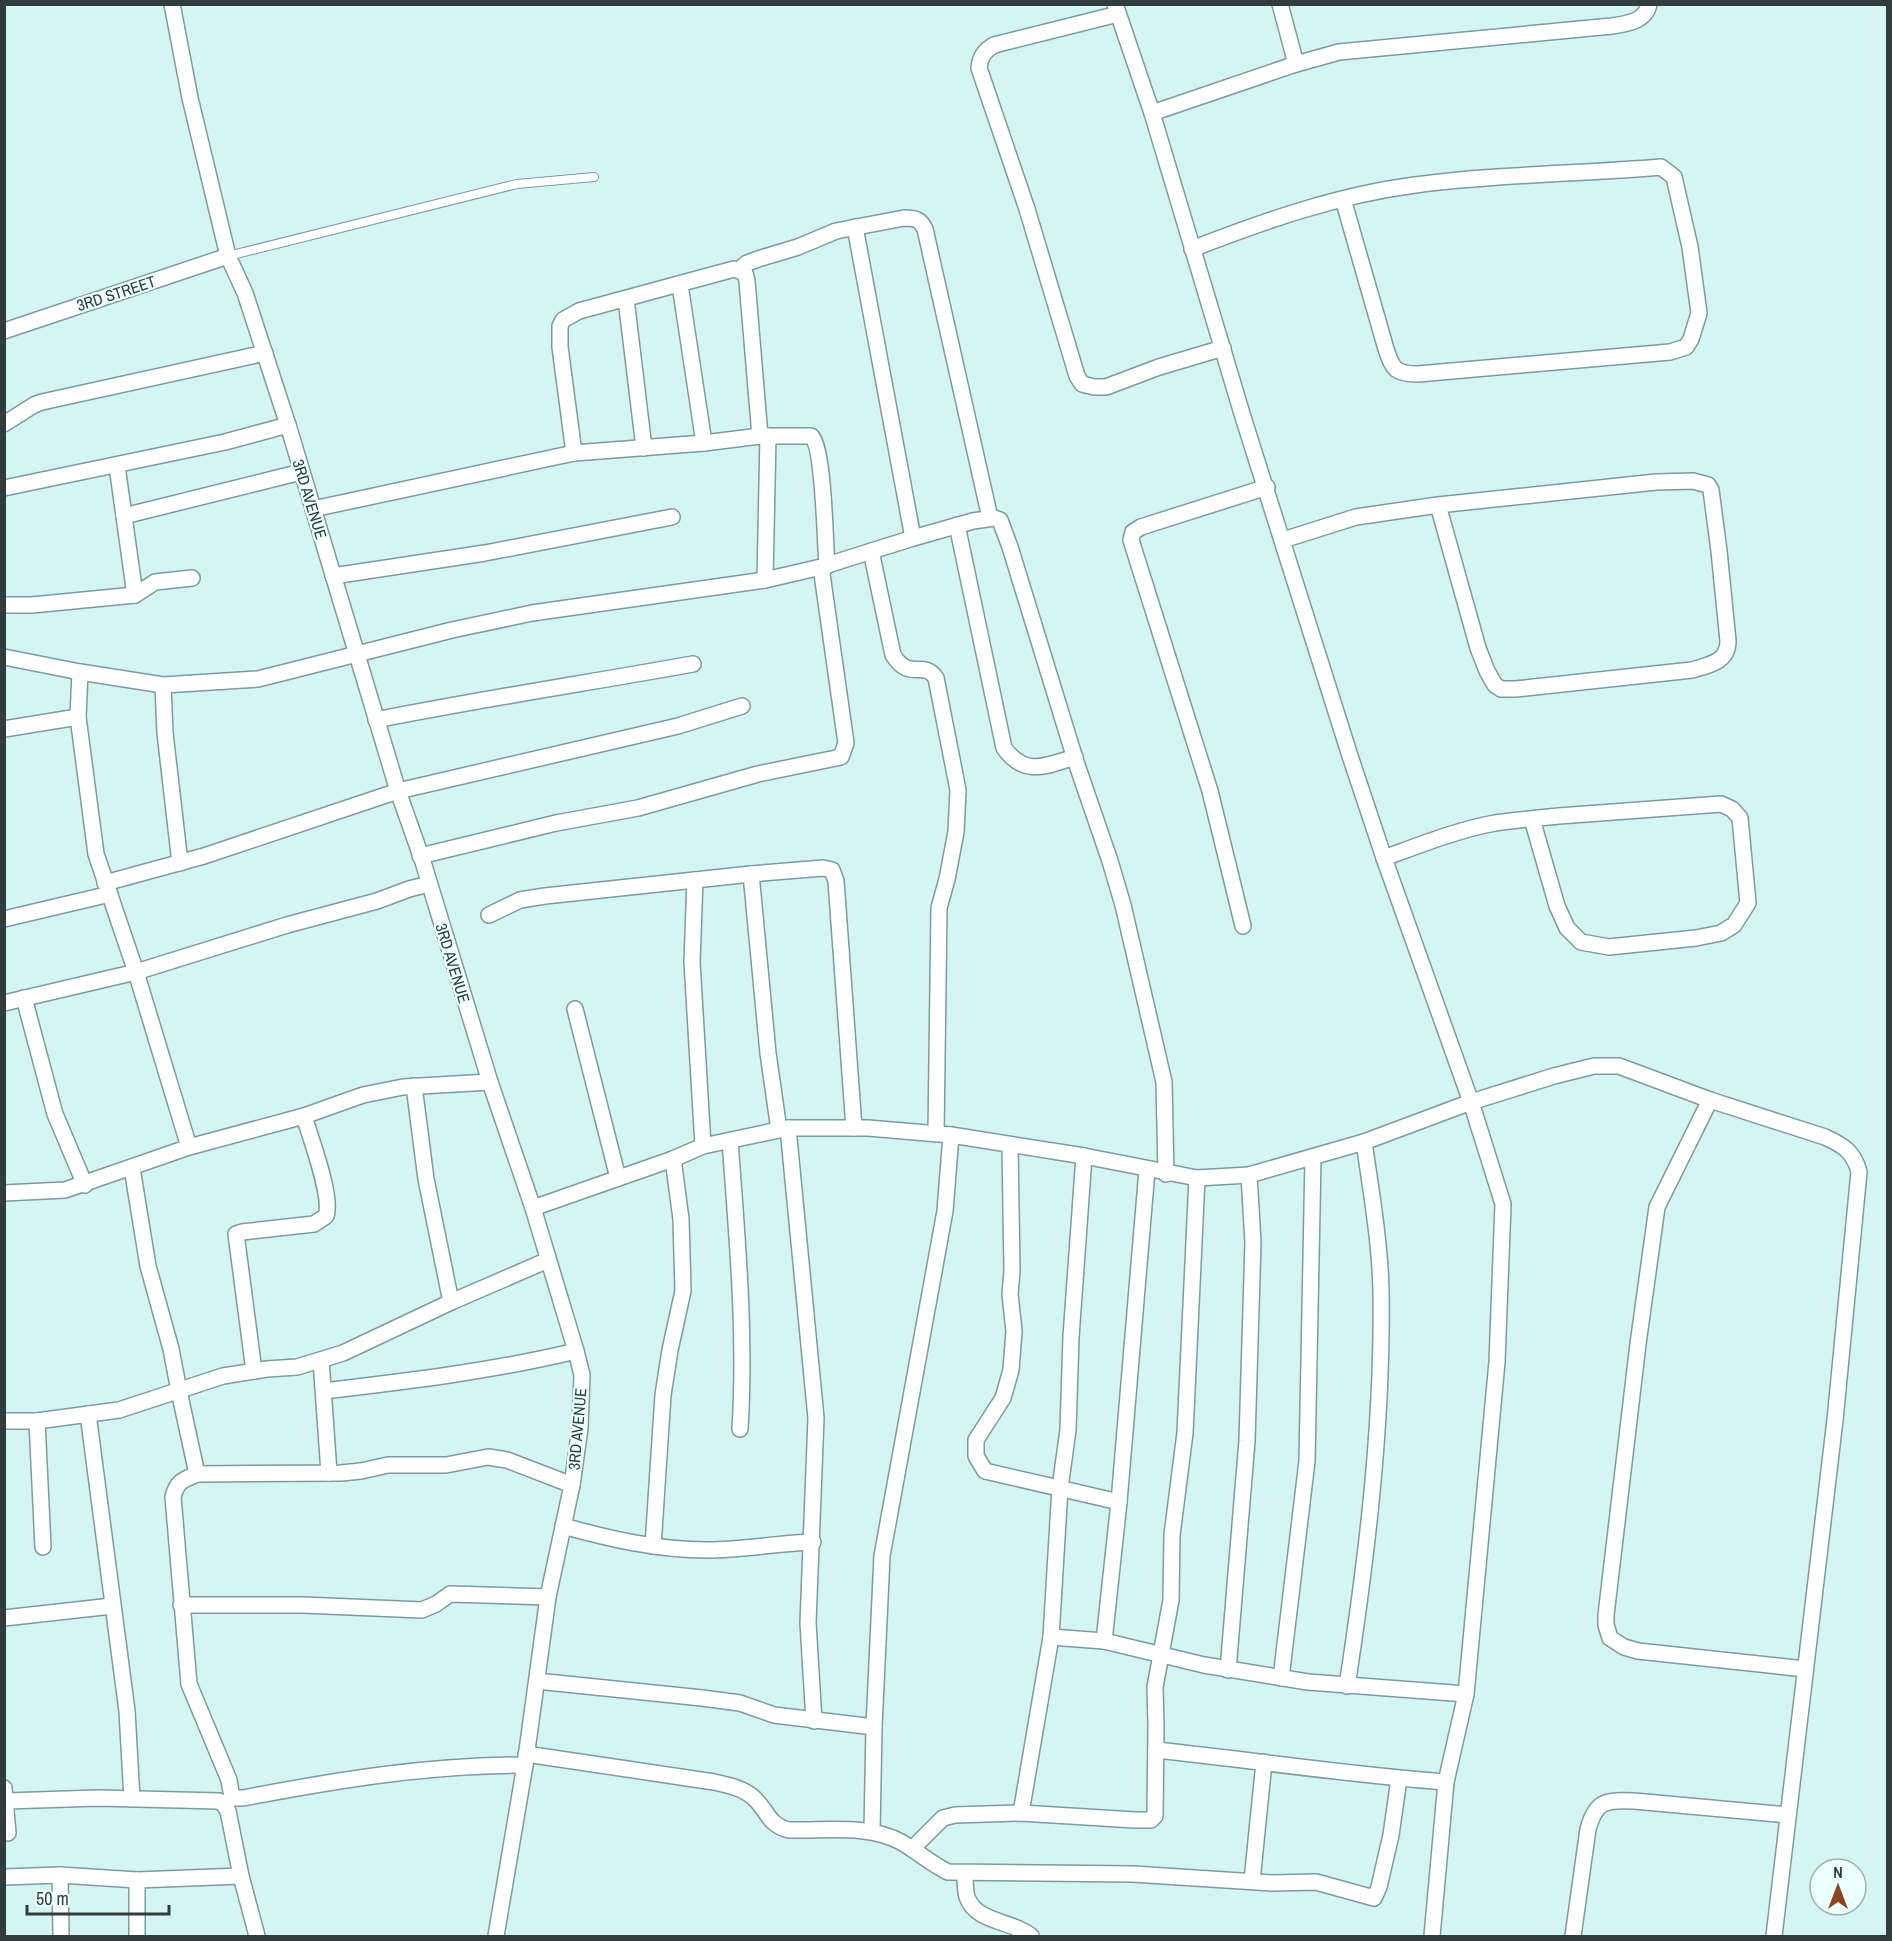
<svg xmlns="http://www.w3.org/2000/svg" width="1892" height="1941" viewBox="0 0 1892 1941" font-family="'Archivo Narrow',sans-serif">
	<style>
		.lines { fill: none; stroke-linecap: round; stroke-linejoin: round }
		.service-casing { stroke: #7d9c9b; stroke-width: 10 }
		.minor-casing { stroke: #7d9c9b; stroke-width: 18 }
		.service { stroke: #fff; stroke-width: 8 }
		.minor { stroke: #fff; stroke-width: 15 }
		.labels { text-anchor: middle; stroke-width: 4.5; stroke-linejoin: round; paint-order: stroke }
		.street-label { font-size: 16px; fill: #303d3c; stroke: #ebfffe }
	</style>
	<rect width="100%" height="100%" fill="#d4f5f3"/>
	<g class="lines">
		<defs>
			<path id="service" d="M228,256L517,184L594,177"/>
			<g id="minor">
				<path d="M172,4L190,98L228,256L245,293L288,425L398,791L423,862L490,1082L533,1208L576,1351L582,1375L580,1428L572,1485L548,1597L525,1765L496,1936"/>
				<path d="M1115,4L1152,113L1243,417L1350,756L1384,858L1471,1102L1503,1204L1497,1362L1466,1694L1446,1782L1432,1936"/>
				<path d="M1280,4L1296,64"/>
				<path d="M1118,14L994,45C984,51 980,57 979,68L1027,209L1077,376L1082,384L1094,387H1106L1159,367L1223,348"/>
				<path d="M1152,113L1296,64L1339,52L1612,26C1627,24 1646,21 1649,4"/>
				<path d="M855,227L913,538"/>
				<path d="M1192,249C1264,221 1338,195 1415,185C1496,174 1579,174 1661,167L1674,177L1690,247L1699,313L1691,339L1686,347L1670,352L1418,374C1396,374 1393,370 1386,349L1343,199"/>
				<path d="M740,269L747,263L761,258L798,247L836,231L904,218C915,218 920,219 925,229L990,518"/>
				<path d="M680,285L704,443"/>
				<path d="M626,299L644,448"/>
				<path d="M4,331L228,256"/>
				<path d="M4,424L34,405L42,402L265,353"/>
				<path d="M574,453L560,347V326L563,320L579,311L734,269L745,273L747,281L760,436"/>
				<path d="M117,466L135,595"/>
				<path d="M4,488L225,442L288,425"/>
				<path d="M313,509L574,453L704,443L760,436H811C824,446 825,544 827,566"/>
				<path d="M124,516L301,472"/>
				<path d="M957,525L1004,748C1025,777 1045,766 1075,757"/>
				<path d="M1283,540L1356,517L1438,505L1656,482L1693,481L1708,485L1711,490L1719,551L1728,641C1728,662 1709,665 1692,670L1516,689H1501L1495,685L1487,671L1478,648L1438,505"/>
				<path d="M871,551L893,655C910,682 923,659 936,678L958,790L956,832L947,879L939,908L936,1134"/>
				<path d="M333,576L485,553L672,517"/>
				<path d="M765,580L768,436"/>
				<path d="M4,605H32L135,595L155,582L192,578"/>
				<path d="M4,657L80,672L163,685L258,679L452,630L532,613L765,580L821,567L913,538L973,521L994,518L1000,520L1010,547L1076,762L1110,861L1123,905L1164,1082L1166,1174"/>
				<path d="M80,672L78,717L96,854L136,972L189,1147"/>
				<path d="M163,685L165,733L180,863"/>
				<path d="M376,720C481,699 587,683 693,664"/>
				<path d="M4,729L78,717"/>
				<path d="M420,856L556,823L638,808L758,774L841,757L846,743L821,567"/>
				<path d="M1384,858C1420,845 1457,830 1495,823C1516,820 1538,818 1559,816L1721,804L1732,809L1740,818L1748,903L1734,925L1721,933L1696,938L1609,947L1581,942L1567,928L1557,906L1532,819"/>
				<path d="M751,874L768,1053L779,1130"/>
				<path d="M695,880L692,962L703,1146"/>
				<path d="M105,883L204,856L398,791L678,726L742,706"/>
				<path d="M489,915L520,900L545,896L751,874L823,868L832,870L836,881L854,1128"/>
				<path d="M4,919L110,894"/>
				<path d="M1243,926L1210,791L1131,540L1133,532L1141,527L1267,487"/>
				<path d="M24,998L55,1114L85,1185"/>
				<path d="M4,1003L136,972L287,925L377,901L409,889L429,884"/>
				<path d="M575,1009L618,1178"/>
				<path d="M414,1086L426,1179L451,1302"/>
				<path d="M1710,1100L1657,1207L1638,1344L1606,1615V1625L1610,1638L1624,1647L1638,1651L1805,1669"/>
				<path d="M788,1128L816,1418L808,1623L814,1721"/>
				<path d="M730,1141C737,1237 746,1333 740,1429"/>
				<path d="M1010,1145L1012,1271L1010,1294L1014,1331L1011,1370L1003,1398L976,1440V1456L985,1471L1119,1502"/>
				<path d="M132,1168L148,1266L171,1349L179,1391L197,1474C183,1480 177,1481 173,1497L189,1684L229,1780L232,1798"/>
				<path d="M4,1193L65,1190L189,1147L304,1116L363,1095L403,1087L490,1082"/>
				<path d="M533,1208L673,1159L703,1146L788,1128H868L951,1135L1084,1156L1197,1178L1249,1175L1364,1142L1471,1102L1554,1076L1594,1066H1619L1710,1100L1825,1137C1843,1145 1854,1152 1859,1172L1835,1420L1774,1936"/>
				<path d="M321,1360L329,1473"/>
				<path d="M254,1371L236,1234L242,1232L314,1224L326,1216C333,1197 310,1137 304,1116"/>
				<path d="M324,1391C409,1381 493,1371 576,1351"/>
				<path d="M88,1414L127,1711L132,1799"/>
				<path d="M4,1421H37L119,1410L223,1376L267,1369L297,1367L343,1353L451,1302L548,1260"/>
				<path d="M37,1421L43,1547"/>
				<path d="M197,1474L341,1473L361,1471L388,1465H446L488,1457L507,1460L572,1485"/>
				<path d="M563,1526C610,1539 658,1550 707,1550C743,1550 778,1543 813,1542"/>
				<path d="M653,1546L663,1395L670,1350L683,1291L681,1219L673,1159"/>
				<path d="M181,1605H303L422,1610L436,1604L450,1594L548,1597"/>
				<path d="M4,1618L112,1606"/>
				<path d="M1051,1637L1104,1641L1204,1665L1308,1682L1466,1694"/>
				<path d="M1104,1641L1119,1502L1147,1170"/>
				<path d="M1228,1670L1247,1441L1253,1242L1249,1175"/>
				<path d="M1281,1678L1307,1461L1313,1158"/>
				<path d="M537,1681L702,1698L740,1703L774,1715L874,1727"/>
				<path d="M1347,1686C1367,1556 1383,1423 1381,1291C1380,1242 1371,1191 1364,1142"/>
				<path d="M1156,1750C1253,1760 1349,1775 1446,1782"/>
				<path d="M526,1754L714,1782C728,1785 743,1788 754,1798C768,1811 768,1825 789,1830C825,1831 868,1824 901,1842C917,1851 931,1864 948,1872L1133,1874L1273,1883L1316,1882L1374,1898L1379,1887L1391,1835L1399,1779"/>
				<path d="M4,1788L8,1833"/>
				<path d="M6,1801L98,1798L219,1801L224,1805L228,1811L241,1876L257,1936"/>
				<path d="M226,1803L232,1798H243C337,1780 429,1765 525,1765"/>
				<path d="M1021,1813L1051,1637L1060,1488L1068,1430L1071,1337L1084,1156"/>
				<path d="M872,1831L874,1727L882,1556L945,1211L951,1135"/>
				<path d="M912,1849L943,1818L955,1815L1021,1813L1135,1820H1151L1155,1816L1156,1726L1155,1687L1171,1600L1172,1535L1185,1433L1197,1178"/>
				<path d="M965,1873C965,1881 965,1890 967,1897C976,1923 1012,1920 1031,1936"/>
				<path d="M60,1875L61,1936"/>
				<path d="M4,1877L60,1875L137,1880L241,1876"/>
				<path d="M137,1880V1936"/>
				<path d="M1252,1881L1264,1762"/>
				<path d="M1573,1936L1588,1829C1596,1800 1606,1800 1634,1801L1788,1815"/>
			</g>
		</defs>
		<use href="#service" class="service-casing"/>
		<use href="#minor" class="minor-casing"/>
		<use href="#service" class="service"/>
		<use href="#minor" class="minor"/>
	</g>
	<g class="labels">
		<g class="street-label">
			<text transform="translate(116 293) rotate(-18)" y="6">3RD STREET</text>
			<text transform="translate(310 499) rotate(73)" y="6">3RD AVENUE</text>
			<text transform="translate(453 963) rotate(73)" y="6">3RD AVENUE</text>
			<text transform="translate(577 1429) rotate(-85)" y="6">3RD AVENUE</text>
		</g>
	</g>
	<rect width="1892" height="1941" fill="none" stroke="#303d3c" stroke-width="12"/>
	<g transform="translate(1838 1887)"><circle r="28" fill="#ebfffe" stroke="#a0b1b0" stroke-width="1.5"/>
	<path d="M0-4.5L10 22L0 15L-10 22Z" fill="#8c4424"/>
	<text y="-9" font-size="16" font-weight="bold" text-anchor="middle" fill="#303d3c">N</text>
	</g>
	<path d="M27 1905v9h142v-9" fill="none" stroke="#303d3c" stroke-width="3"/>
	<text x="36" y="1905" font-size="18" fill="#303d3c" stroke="#ebfffe" stroke-width="4.5" paint-order="stroke">50 m</text>
</svg>
